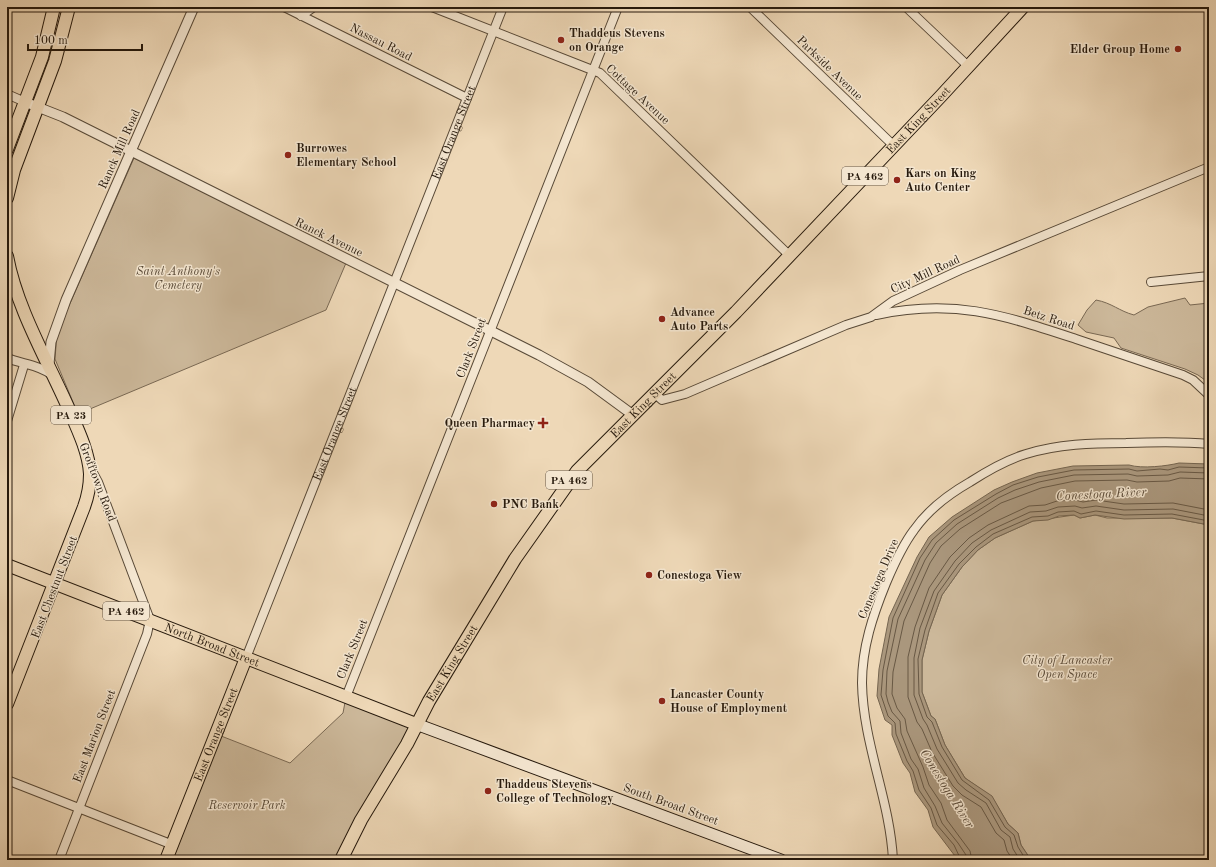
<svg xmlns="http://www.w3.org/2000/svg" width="1216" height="867" viewBox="0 0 1216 867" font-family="'Old Standard TT',serif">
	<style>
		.green { fill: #ccb89a; stroke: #796853 }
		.water { fill: #aa977d; stroke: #756550 }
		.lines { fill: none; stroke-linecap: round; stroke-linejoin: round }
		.shore { stroke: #685844; stroke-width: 1 }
		.minor-casing { stroke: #584937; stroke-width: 10 }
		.tertiary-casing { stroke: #584937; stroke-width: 11 }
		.secondary-casing { stroke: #26190c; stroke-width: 13 }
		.primary-casing { stroke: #26190c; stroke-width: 14 }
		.minor { stroke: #f4e6d0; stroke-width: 8 }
		.tertiary { stroke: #f4e6d0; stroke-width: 9 }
		.secondary { stroke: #f4e6d0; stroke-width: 11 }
		.primary { stroke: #eed8b7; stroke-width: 12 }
		.poi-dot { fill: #8f2418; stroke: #f4e6d0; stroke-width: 1.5 }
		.labels { text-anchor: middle; stroke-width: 3; stroke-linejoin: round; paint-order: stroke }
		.shield { fill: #f4e6d0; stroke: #645647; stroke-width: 1 }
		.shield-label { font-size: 11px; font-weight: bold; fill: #26190c }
		.poi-label { font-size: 12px; font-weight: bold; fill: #26190c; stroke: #f4e6d0; text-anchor: start }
		.street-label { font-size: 12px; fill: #26190c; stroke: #f4e6d0 }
		.park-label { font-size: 12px; font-style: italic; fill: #584937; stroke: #f4e6d0 }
		.water-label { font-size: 13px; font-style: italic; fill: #5b4b39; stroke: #f4e6d0 }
	</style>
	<rect width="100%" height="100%" fill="#eed8b7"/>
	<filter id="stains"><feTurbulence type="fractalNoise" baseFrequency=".005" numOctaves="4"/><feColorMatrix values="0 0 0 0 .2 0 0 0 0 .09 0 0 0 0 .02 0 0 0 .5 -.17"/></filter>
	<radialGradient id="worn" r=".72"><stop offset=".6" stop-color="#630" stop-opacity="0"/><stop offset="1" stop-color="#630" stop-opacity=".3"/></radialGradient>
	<g class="green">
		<path d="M134,158L346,263L326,310L78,414L55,359L57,333Z"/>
		<path d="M1185,298L1190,305L1209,303V383L1198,375L1185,369L1121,348L1114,338L1086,332L1078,325L1087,310L1096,300C1112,303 1119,311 1134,315L1148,307Z"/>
		<path d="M1074,515L1080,518L1095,515L1107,518H1172L1209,525V860H1031L1021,845L1018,833L1008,824L992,797L965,778L945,745L935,719L931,716L922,692V660L929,631L942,595L962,567L978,550L995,538L1033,521Z"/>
		<path d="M346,697L416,724L341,860H166L216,734L290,763L343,713Z"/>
	</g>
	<path class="water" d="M1179,463L1209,464V525L1172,518L1124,519L1095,515L1080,518L1074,515L1059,516L1048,520L1033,521L995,538L978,550L962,567L942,595L929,631L922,660V692L931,716L935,719L945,745L965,778L992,796L1008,824L1018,833L1021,845L1031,860H958L933,827L928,810L915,792L910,773L903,763L892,735V725L885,720L877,696L879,669L889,617L917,557L929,537L952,517L994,490L1012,482L1037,473L1073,466L1129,465C1142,469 1167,466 1179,463Z"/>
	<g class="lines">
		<g class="shore">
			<path d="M961,860L954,845L937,825L931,808L919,790L913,771L907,761L896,734L895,723L888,716L881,695L883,670L893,618L920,558L932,540L954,520L996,494L1013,485L1038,477L1074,470L1129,469L1137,471L1160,469L1168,470L1179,467L1209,468"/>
			<path d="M966,860V855L958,843L942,823L935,806L924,788L918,769L911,759L901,733L900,721L892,712L888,702L886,694L887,671L898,619L925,560L936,543L957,524L998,498L1015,490L1039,482L1074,475L1128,474L1137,476L1168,475L1180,472L1209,473"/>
			<path d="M972,860L970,851L947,820L941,803L929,785L923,767L907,731L905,719L897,708L892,694L893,672L904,621L930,563L941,546L960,529L1001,503L1041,488L1075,481L1127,480L1137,482L1169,481L1180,478L1209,479"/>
			<path d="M1013,860L1007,851L1004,840L996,833L981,807L962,795L953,786L932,752L922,729L917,722L908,697V657L915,627L929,588L950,557L969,538L988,525L1029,506L1045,505L1057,501L1075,500L1083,502L1096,500L1124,504L1173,503L1209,510"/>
			<path d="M1020,860L1013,849L1010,837L1001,830L986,803L966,790L958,783L937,749L927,725L923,719L914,695V658L920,628L934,591L955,561L972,543L991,530L1030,512L1046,511L1058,507L1075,506L1082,508L1096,506L1124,510L1173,509L1209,516"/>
			<path d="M1026,860L1018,847L1014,835L1005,827L989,800L962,780L942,747L932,722L927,717L919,694L918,659L925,630L938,593L959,564L976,547L993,534L1032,517L1048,516L1058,512L1074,511L1081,514L1096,511L1124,515L1172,514L1209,521"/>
		</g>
		<defs>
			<g id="minor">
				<path d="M284,7L467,98"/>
				<path d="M432,7L600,73L790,256"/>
				<path d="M750,7L894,146"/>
				<path d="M906,7L968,66"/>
				<path d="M301,16L314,7"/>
				<path d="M7,94L25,102"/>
				<path d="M1151,282L1209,276"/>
				<path d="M876,315C954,298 1003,315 1076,339C1112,351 1147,363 1183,375L1193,380L1209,395"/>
				<path d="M7,358C22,364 40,365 52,375"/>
				<path d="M654,393L662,400L685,394L846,325L871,317L893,301L960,270L1209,167"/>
				<path d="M7,421L24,365"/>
				<path id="s1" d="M246,658L503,7"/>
				<path d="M346,697L618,7"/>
				<path d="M7,780L173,845"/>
				<path d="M59,860L147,634L150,620L98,482L91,469"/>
				<path d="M893,860C890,800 863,744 862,683C862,647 873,615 886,583C894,564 902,546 914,530C928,510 949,494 970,482C987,471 1006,460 1026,454C1058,444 1092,443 1126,443C1153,442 1181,441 1209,444"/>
			</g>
			<g id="tertiary">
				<path d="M25,102L63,117L539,355L588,382L633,415"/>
				<path d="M49,364L51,342L66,300L194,7"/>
			</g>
			<path id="secondary" d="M416,724L781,860"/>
			<g id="primary">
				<path d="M7,149L42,57L54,7"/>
				<path d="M7,198L14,170L55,61L69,7"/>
				<path d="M7,256C17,310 49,363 71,414C79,432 89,454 90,474C90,485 88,496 84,507L7,704"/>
				<path id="s2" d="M7,565L416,724"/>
				<path id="s3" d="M166,860L246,658"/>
				<path id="s4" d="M341,860L361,820L407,744L429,701L515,559L577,471L736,312L941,96L1023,7"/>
			</g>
		</defs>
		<use href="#minor" class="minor-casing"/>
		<use href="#tertiary" class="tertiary-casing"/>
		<use href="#secondary" class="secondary-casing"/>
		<use href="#primary" class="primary-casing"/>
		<use href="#minor" class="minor"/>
		<use href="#tertiary" class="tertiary"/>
		<use href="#secondary" class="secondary"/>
		<use href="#primary" class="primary"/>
	</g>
	<g class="poi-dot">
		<circle cx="561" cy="40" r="4"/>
		<circle cx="1178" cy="49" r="4"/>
		<circle cx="288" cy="155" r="4"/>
		<circle cx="897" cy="180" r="4"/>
		<circle cx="662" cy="319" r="4"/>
		<path d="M541 417h4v4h4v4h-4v4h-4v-4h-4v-4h4z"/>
		<circle cx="494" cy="504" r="4"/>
		<circle cx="649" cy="575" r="4"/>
		<circle cx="662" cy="701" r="4"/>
		<circle cx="488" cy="791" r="4"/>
	</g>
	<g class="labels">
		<g class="shield">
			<rect x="842" y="167" width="46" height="18" rx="3"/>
			<rect x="51" y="406" width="40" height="18" rx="3"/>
			<rect x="546" y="471" width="46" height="18" rx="3"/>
			<rect x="103" y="602" width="46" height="18" rx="3"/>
		</g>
		<g class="shield-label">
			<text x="865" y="180">PA 462</text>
			<text x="71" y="419">PA 23</text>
			<text x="569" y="484">PA 462</text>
			<text x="126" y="615">PA 462</text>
		</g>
		<g class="poi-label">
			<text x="569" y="37">Thaddeus Stevens<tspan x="569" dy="14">on Orange</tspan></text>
			<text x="1170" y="53" text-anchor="end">Elder Group Home</text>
			<text x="296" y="152">Burrowes<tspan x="296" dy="14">Elementary School</tspan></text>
			<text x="905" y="177">Kars on King<tspan x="905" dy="14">Auto Center</tspan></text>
			<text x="670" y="316">Advance<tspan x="670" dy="14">Auto Parts</tspan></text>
			<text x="535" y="427" text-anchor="end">Queen Pharmacy</text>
			<text x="502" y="508">PNC Bank</text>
			<text x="657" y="579">Conestoga View</text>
			<text x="670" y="698">Lancaster County<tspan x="670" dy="14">House of Employment</tspan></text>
			<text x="496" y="788">Thaddeus Stevens<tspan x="496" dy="14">College of Technology</tspan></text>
		</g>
		<g class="street-label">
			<text transform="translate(381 42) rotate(27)" y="4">Nassau Road</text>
			<text transform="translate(830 68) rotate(44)" y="4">Parkside Avenue</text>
			<text transform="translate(638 94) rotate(43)" y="4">Cottage Avenue</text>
			<text dy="4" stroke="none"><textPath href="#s4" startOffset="945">East King Street</textPath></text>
			<text dy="4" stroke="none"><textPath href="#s1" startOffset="565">East Orange Street</textPath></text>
			<text transform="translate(119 149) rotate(-66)" y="4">Ranck Mill Road</text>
			<text transform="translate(329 237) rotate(26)" y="4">Ranck Avenue</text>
			<text transform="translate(925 274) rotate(-25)" y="4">City Mill Road</text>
			<text transform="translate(1049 318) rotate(18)" y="4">Betz Road</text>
			<text transform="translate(471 348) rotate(-69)" y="4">Clark Street</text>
			<text dy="4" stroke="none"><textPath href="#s4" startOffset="549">East King Street</textPath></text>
			<text dy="4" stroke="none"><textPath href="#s1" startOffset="241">East Orange Street</textPath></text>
			<text transform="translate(98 482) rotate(69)" y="4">Grofftown Road</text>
			<text transform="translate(878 579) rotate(-67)" y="4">Conestoga Drive</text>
			<text transform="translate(54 587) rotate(-69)" y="4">East Chestnut Street</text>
			<text dy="4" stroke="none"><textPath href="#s2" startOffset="220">North Broad Street</textPath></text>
			<text transform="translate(352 649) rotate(-68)" y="4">Clark Street</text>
			<text dy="4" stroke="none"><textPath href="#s4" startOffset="226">East King Street</textPath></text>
			<text dy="4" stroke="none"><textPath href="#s3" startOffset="135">East Orange Street</textPath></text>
			<text transform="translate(94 736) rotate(-69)" y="4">East Marion Street</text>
			<text transform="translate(671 804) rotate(20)" y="4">South Broad Street</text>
		</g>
		<g class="park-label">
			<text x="178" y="275">Saint Anthony's<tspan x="178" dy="14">Cemetery</tspan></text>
			<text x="1067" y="664">City of Lancaster<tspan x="1067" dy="14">Open Space</tspan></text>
			<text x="247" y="809">Reservoir Park</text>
		</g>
		<g class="water-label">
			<text transform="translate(1101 493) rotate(-3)" y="5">Conestoga River</text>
			<text transform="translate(948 788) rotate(58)" y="5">Conestoga River</text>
		</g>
	</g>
	<rect width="1216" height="867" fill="none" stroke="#eed8b7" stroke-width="24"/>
	<rect x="8" y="8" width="1200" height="851" fill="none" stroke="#26190c" stroke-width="2"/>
	<rect x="12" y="12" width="1192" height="843" fill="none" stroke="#26190c"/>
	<path d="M28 44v6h114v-6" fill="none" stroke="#26190c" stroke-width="2"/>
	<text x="34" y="44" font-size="12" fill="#26190c" stroke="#f4e6d0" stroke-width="3" paint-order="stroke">100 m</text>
	<rect width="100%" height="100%" filter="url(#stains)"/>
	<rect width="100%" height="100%" fill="url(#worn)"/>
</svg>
